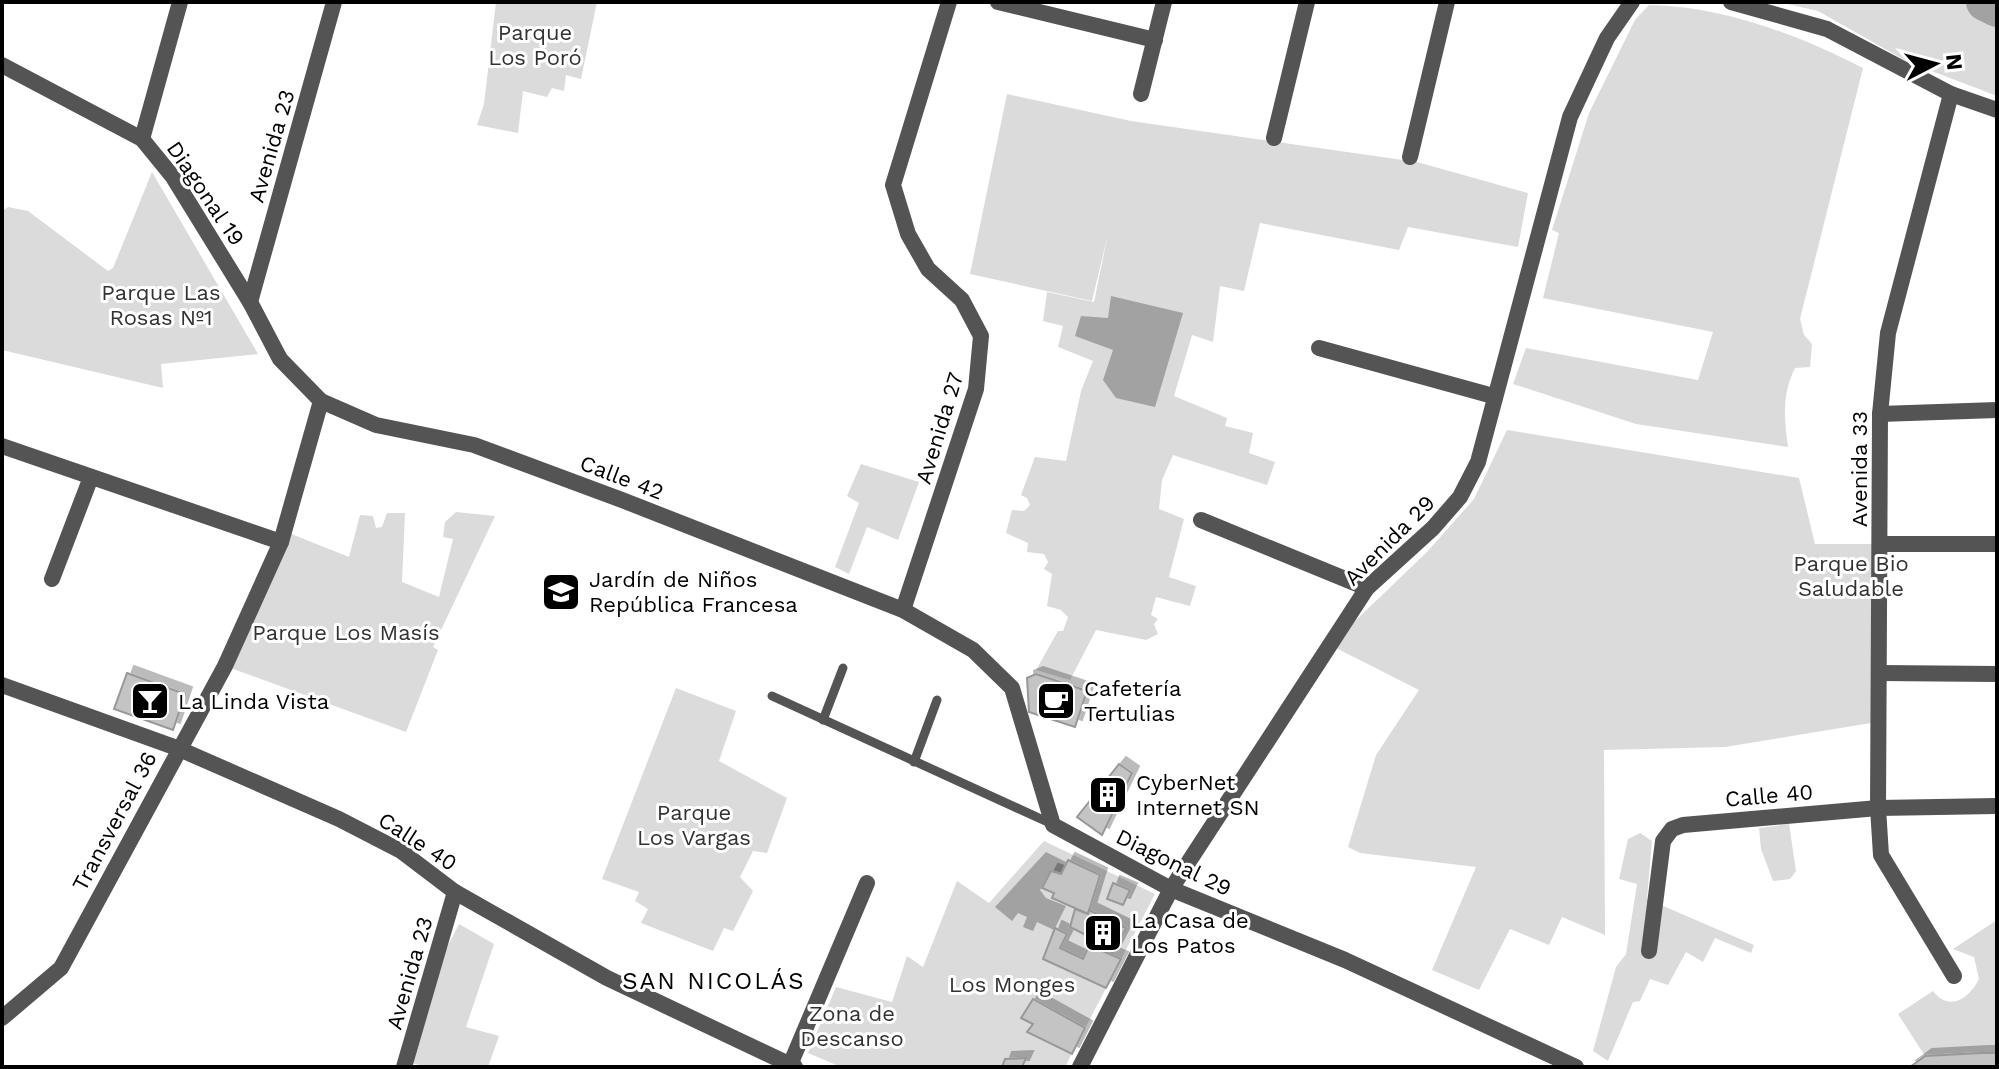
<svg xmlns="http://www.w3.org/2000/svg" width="1999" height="1069" viewBox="0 0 1999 1069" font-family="'Work Sans',sans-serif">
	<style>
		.green { fill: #dbdbdb }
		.water { fill: #a2a2a2 }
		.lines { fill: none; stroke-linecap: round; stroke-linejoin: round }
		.river { stroke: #a2a2a2; stroke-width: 38 }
		.building { fill: #c4c4c4; stroke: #989898; stroke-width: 2; filter: url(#shadow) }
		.lane { stroke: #545454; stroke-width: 9 }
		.street { stroke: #545454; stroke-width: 16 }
		.labels { text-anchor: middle; stroke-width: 6; stroke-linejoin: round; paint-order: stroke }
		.park-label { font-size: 22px; fill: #323232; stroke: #fff }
		.street-label { font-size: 22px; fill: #000; stroke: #fff }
		.poi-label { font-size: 22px; fill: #000; stroke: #fff; text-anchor: start }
		.neighbourhood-label { font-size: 24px; letter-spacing: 2px; fill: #000; stroke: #fff }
	</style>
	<defs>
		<filter id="shadow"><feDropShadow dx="7" dy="-7" stdDeviation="0" flood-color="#0004"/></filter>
	</defs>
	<rect width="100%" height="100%" fill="#fff"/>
	<g class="green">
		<path d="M496,2H597L581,79L566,75L564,91L552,88L547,97L523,91L518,133L477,125L484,104Z"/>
		<path d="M1779,2H1971L1997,15V96L1908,62L1818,11Z"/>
		<path d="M1649,5C1722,6 1799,35 1863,68L1800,319L1804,335L1812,344L1810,367L1795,368C1782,394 1784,418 1788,447L1636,424L1513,384L1526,348L1698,380L1713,332L1543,298L1559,233L1552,230L1589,113L1635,20Z"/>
		<path d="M1007,94L1131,121L1417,162L1528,193L1518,247L1408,227L1399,250L1260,223L1244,291L1220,286L1213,342L1192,335L1174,396L1227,418L1225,426L1253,433L1249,453L1275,462L1267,485L1173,455L1162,480L1159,509L1184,519L1169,577L1196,586L1190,606L1156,597L1151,615L1158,619L1154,624L1158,634L1146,640L1096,630L1070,680L1036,670L1058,631H1063L1068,617L1061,610L1047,606L1052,574L1044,569L1048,562L1044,554L1027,552L1028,543L1006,533L1012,510L1024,511L1030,505L1027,498L1021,495L1035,457L1066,461L1081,391L1093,361L1058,347L1063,326L1043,321L1047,292L1094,302L1108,234L1092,301L970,274Z"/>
		<path d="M152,172L258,354L161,364L163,388L2,350V211L8,207L28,211L108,271L113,268Z"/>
		<path d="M1507,430L1799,478L1815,544H1881L1871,723L1725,747L1604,750L1605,935L1562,917L1549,945L1510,929L1479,990L1432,970L1476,867L1360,853L1348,847L1376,755L1419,690L1330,645L1427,552L1474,499Z"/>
		<path d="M861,464L919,482L898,540L867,527L849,574L835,567L859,503L847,496Z"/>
		<path d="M456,512L495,516L433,647L438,650L406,732L225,666L289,533L349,557L360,515L373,516L376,528L382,527L387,513H405L402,582L439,597L453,539L443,537L445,522Z"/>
		<path d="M676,688L736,711L719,761L787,798L767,853L753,851L740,877L753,891L733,931L724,928L713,951L641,923L648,909L635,901L639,892L602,879Z"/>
		<path d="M1789,824L1796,871L1790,879L1773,881L1761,849L1759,828Z"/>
		<path d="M1640,833L1652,841L1647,899L1754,945L1751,953L1715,938L1703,962L1686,952L1668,985L1650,979L1640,1001L1633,1002L1608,1061L1593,1051L1616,967L1626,954L1637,884L1619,879L1628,839Z"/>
		<path d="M1044,841L1155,894L1065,1067H841L808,1053L836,987L892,1002L907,956L923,967L957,881L989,903Z"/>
		<path d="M1997,920V1052L1925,1056L1898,1014L1933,991C1949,1012 1969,999 1979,979L1974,957L1953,949Z"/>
		<path d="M459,924L494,944L466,1027L499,1036L488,1067H426L412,1063L441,959Z"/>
	</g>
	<g class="water">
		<path d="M1111,296L1183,313L1155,407L1116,398L1103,380L1113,350L1075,336L1081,316L1108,318Z"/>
		<path d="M1046,852L1066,862L1061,873L1051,870L1040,890L1046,898L1066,906L1054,930L1037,922L1033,931L1023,927L1027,917L1018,913L1012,921L995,907Z"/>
	</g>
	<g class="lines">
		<path class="river" d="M1985,2L1997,8"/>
	</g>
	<g class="building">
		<path d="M127,673L185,694L173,730L114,709Z"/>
		<path d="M1036,674L1087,691L1075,727L1029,712L1027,678Z"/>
		<path d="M1119,764L1132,773L1102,835L1077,817Z"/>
		<path d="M1068,860L1100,875L1088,914L1052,898L1054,893L1042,888L1051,871L1061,874Z"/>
		<path d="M1113,883L1130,890L1123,905L1107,899Z"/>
		<path d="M1075,909L1088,914L1089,910L1126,928L1113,953L1090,942L1092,938L1070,927Z"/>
		<path d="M1055,928L1067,934L1060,948L1083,959L1089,945L1121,959L1106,988L1043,959Z"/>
		<path d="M1033,999L1085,1028L1072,1054L1027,1032L1033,1024L1021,1018Z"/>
		<path d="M1981,1053H1997V1067H1910L1925,1056Z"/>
		<path d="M1026,1058L1022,1067H1002L1005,1059Z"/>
	</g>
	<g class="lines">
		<g class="lane">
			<path d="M772,696L1052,824"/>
			<path d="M823,720L843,668"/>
			<path d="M914,762L937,700"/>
		</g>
		<g class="street">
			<path d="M998,2L1155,40"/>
			<path d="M1731,2L1827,29L1951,94L1997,110"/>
			<path d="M2,65L142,139L173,177L250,302L280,359L321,401L376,425L474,445L622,500L903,610L973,650L1012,688L1053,825L1171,889L1345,960L1576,1067"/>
			<path d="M1141,94L1164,2"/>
			<path d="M1951,94L1888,333L1880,414L1878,808L1881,855L1954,976"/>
			<path d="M1274,138L1307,2"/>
			<path d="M142,139L180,2"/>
			<path d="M1410,157L1447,2"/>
			<path d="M250,302L334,2"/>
			<path d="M1319,348L1493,396"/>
			<path d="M1880,414L1997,410"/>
			<path d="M2,446L281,542"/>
			<path d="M1201,520L1367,588"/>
			<path d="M1881,544H1997"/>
			<path d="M52,579L91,477"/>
			<path d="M903,610L976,389L981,336L962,300L928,269L908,234L893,185L949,2"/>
			<path d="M1879,673L1997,674"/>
			<path d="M2,685L177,748L339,819L401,851L455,892L607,978L795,1067"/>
			<path d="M1649,951L1663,841L1672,829L1683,825L1878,808L1996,806"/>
			<path d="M2,1018L61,968L225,666L281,542L321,401"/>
			<path d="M790,1065L867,883"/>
			<path d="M404,1067L455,892"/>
			<path d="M1080,1067L1171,889L1367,588L1433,528L1460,497L1478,462L1570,117L1607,38L1632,2"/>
		</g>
	</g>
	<defs>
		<symbol id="school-square" viewBox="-11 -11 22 22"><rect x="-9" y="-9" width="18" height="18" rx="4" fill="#000" stroke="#fff"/><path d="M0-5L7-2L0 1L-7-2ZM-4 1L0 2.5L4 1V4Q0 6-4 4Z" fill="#fff"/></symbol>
		<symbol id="bar-square" viewBox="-11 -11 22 22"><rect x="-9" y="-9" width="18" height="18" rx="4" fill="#000" stroke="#fff"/><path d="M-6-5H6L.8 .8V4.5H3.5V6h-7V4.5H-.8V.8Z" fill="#fff"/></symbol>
		<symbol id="cafe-square" viewBox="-11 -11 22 22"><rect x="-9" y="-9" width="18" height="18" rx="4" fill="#000" stroke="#fff"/><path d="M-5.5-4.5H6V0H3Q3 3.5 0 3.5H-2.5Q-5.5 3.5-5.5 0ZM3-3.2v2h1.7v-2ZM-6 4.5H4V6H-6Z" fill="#fff"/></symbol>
		<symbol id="building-square" viewBox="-11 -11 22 22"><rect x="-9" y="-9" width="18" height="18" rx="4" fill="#000" stroke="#fff"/><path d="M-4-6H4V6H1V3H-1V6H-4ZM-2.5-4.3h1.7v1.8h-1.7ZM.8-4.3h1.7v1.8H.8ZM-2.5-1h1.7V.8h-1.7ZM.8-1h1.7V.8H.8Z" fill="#fff"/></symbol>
	</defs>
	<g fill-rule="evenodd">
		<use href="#school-square" x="539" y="570" width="44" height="44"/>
		<use href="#bar-square" x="128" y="679" width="44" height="44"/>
		<use href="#cafe-square" x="1034" y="679" width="44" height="44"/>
		<use href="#building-square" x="1086" y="773" width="44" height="44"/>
		<use href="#building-square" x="1081" y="911" width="44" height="44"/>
	</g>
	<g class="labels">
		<g class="park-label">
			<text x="535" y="40">Parque<tspan x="535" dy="25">Los Poró</tspan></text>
			<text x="161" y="300">Parque Las<tspan x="161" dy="25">Rosas Nº1</tspan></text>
			<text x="1851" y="571">Parque Bio<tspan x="1851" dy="25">Saludable</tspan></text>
			<text x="346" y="640">Parque Los Masís</text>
			<text x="694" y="820">Parque<tspan x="694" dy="25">Los Vargas</tspan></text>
			<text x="1012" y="992">Los Monges</text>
			<text x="852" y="1021">Zona de<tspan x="852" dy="25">Descanso</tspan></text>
		</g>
		<g class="street-label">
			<text transform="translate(271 146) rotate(-74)" y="8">Avenida 23</text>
			<text transform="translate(206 193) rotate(56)" y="8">Diagonal 19</text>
			<text transform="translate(939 428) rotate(-73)" y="8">Avenida 27</text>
			<text transform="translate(1859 469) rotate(-90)" y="8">Avenida 33</text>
			<text transform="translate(622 477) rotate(21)" y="8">Calle 42</text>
			<text transform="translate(1389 540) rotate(-45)" y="8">Avenida 29</text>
			<text transform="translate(1769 795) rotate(-5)" y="8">Calle 40</text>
			<text transform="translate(114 821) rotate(-62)" y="8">Transversal 36</text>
			<text transform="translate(418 841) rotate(33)" y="8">Calle 40</text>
			<text transform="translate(1174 862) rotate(26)" y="8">Diagonal 29</text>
			<text transform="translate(409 973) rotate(-74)" y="8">Avenida 23</text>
		</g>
		<g class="poi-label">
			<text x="589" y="587">Jardín de Niños<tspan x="589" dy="25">República Francesa</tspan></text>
			<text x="1084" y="696">Cafetería<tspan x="1084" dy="25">Tertulias</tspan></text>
			<text x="178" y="709">La Linda Vista</text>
			<text x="1136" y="790">CyberNet<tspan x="1136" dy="25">Internet SN</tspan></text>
			<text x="1131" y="928">La Casa de<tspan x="1131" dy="25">Los Patos</tspan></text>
		</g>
		<g class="neighbourhood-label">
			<text x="714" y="989">SAN NICOLÁS</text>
		</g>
	</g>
	<rect width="1999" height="1069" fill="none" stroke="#000000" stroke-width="8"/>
	<g transform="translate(1935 64) rotate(84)" stroke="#ffffff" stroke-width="6" paint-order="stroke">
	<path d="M0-6L14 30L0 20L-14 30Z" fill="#000000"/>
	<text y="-12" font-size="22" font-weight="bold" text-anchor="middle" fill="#000000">N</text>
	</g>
</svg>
